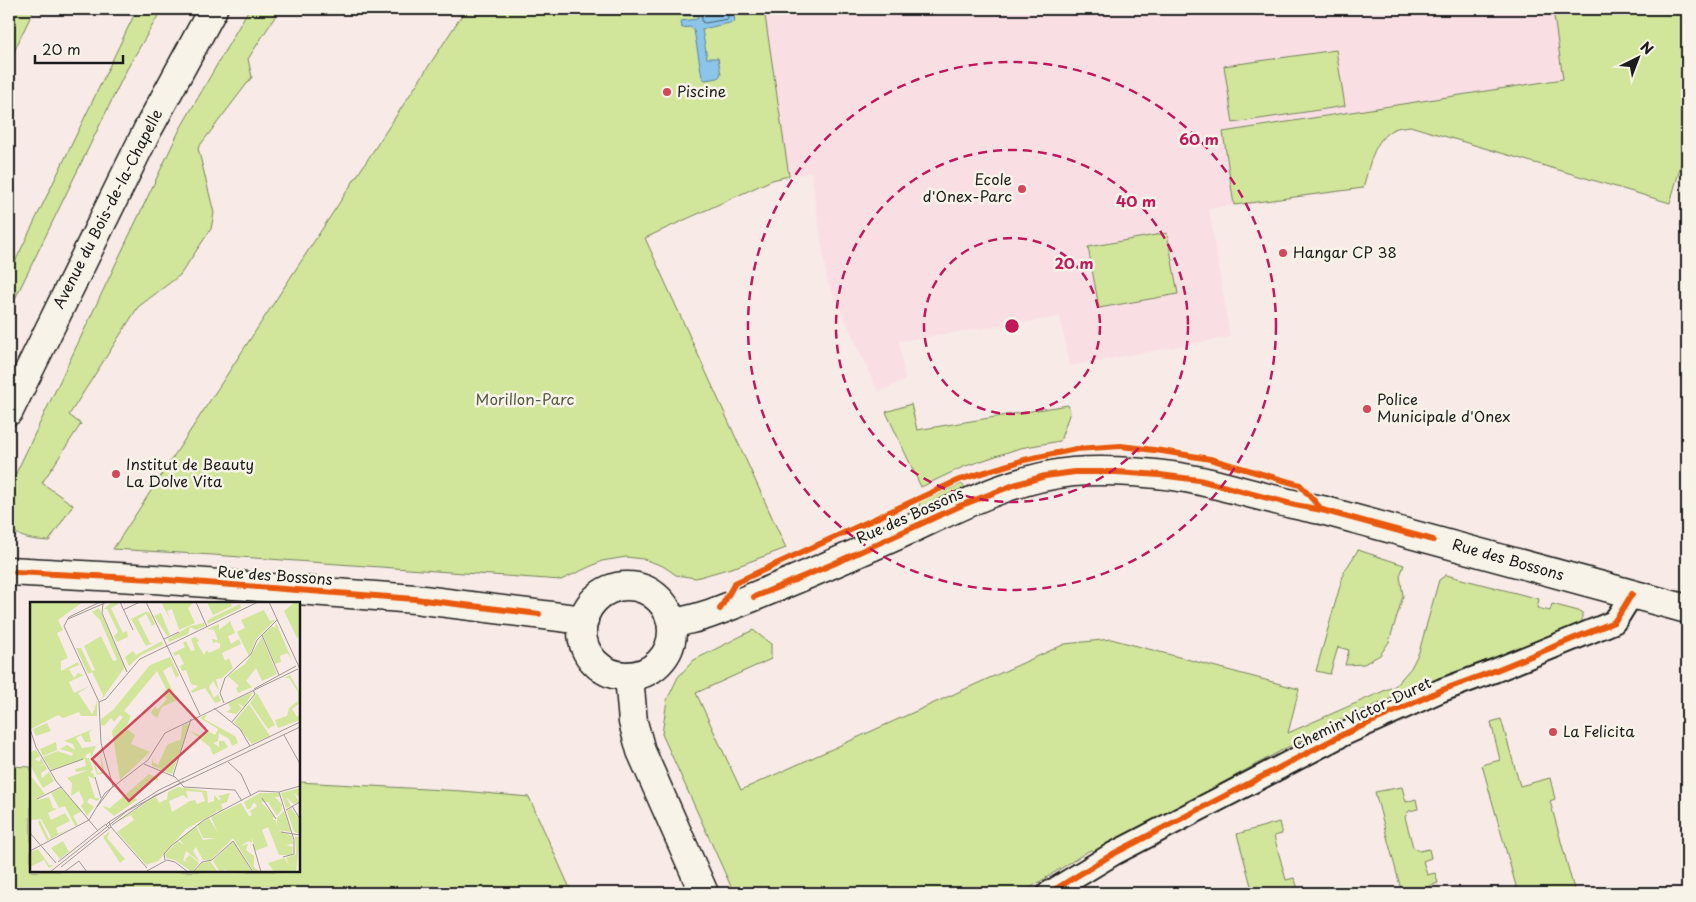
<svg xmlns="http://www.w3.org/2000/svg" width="1696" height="902" viewBox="0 0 1696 902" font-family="'Playpen Sans',sans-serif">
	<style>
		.built { fill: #f9dfe4 }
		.green { fill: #d1e69b; stroke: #76815c }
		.water { fill: #8bc5ea; stroke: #5f8198 }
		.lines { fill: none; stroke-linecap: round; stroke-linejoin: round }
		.shore { stroke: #48606e; stroke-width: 1 }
		.minor-casing { stroke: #1c1c1c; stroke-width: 26 }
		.tertiary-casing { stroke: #1c1c1c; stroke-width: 31 }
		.minor { stroke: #f7f3e8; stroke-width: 22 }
		.tertiary { stroke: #f7f3e8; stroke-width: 28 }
		.cycleway-casing { stroke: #f7f3e8; stroke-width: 9 }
		.cycleway { stroke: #e8590c; stroke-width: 6 }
		.ring { fill: none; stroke: #c2185b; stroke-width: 2.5; stroke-dasharray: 9 6 }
		.poi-dot { fill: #d1495b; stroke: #f7f3e8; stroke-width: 2 }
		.labels { text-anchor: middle; stroke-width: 5; stroke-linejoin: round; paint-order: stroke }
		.poi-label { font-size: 15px; fill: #1c1c1c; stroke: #f7f3e8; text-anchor: start }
		.street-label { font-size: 15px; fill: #1c1c1c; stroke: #f7f3e8 }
		.park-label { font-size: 15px; fill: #525942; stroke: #f7f3e8 }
		.inset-road { fill: none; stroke: #a09895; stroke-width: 1 }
		.view { fill: #d1495b; fill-opacity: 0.15; stroke: #d1495b; stroke-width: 2.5 }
		.inset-edge { fill: none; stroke: #1c1c1c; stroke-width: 2.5 }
		.centre { fill: #c2185b; stroke: #f7f3e8; stroke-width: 2.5 }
		.ring-label { font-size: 15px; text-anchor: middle; font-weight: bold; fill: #c2185b; stroke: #f7f3e8; stroke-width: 5; stroke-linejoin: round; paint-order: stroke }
	</style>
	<rect width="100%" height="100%" fill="#f8eae6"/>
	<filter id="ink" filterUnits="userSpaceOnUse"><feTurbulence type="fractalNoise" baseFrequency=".02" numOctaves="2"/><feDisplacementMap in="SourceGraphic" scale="10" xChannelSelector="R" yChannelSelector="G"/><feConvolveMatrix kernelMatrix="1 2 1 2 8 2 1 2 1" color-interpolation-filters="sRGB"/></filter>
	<g filter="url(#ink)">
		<path class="built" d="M764,9H1553L1564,79L1224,132L1234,205L1209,209L1230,337L1070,366L1060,317L899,341L905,380L878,392L827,280L811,172L789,176Z"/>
		<g class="green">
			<path d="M9,9H34L9,62Z"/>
			<path d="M137,9H162L127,69L10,309L9,308V264L13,266Z"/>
			<path d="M249,9H280L248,59L252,77L198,148L214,213L211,229L180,275L138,307L69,415L81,424L42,483L73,505L49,541C35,540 15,539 9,524V488L180,129Z"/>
			<path d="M466,9H764L789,176L772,180L645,238L786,548L738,566L696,578L676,575L663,566L643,559L626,557L602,561L561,580L213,555L113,549Z"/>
			<path d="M1553,9H1687V151H1685L1670,203L1410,126C1405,127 1399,127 1394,129C1373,139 1369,168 1363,188L1234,205L1223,132L1563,79Z"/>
			<path d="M1336,50L1345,106L1233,123L1224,66Z"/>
			<path d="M1167,233L1178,294L1099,308L1088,247Z"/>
			<path d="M911,404L917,430L1068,405L1070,412L1060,441L1020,448L963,467L921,487L886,412Z"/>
			<path d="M961,484L965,487L964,492L924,510L919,508L920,502Z"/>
			<path d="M1358,550L1404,565L1400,576L1403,596L1389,642L1380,655L1364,664L1345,665L1349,650L1338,647L1330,674L1316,671L1344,572Z"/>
			<path d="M1446,575L1539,599L1537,608L1550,611L1552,604L1582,612V622L1348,716L1286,748L1096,852L1090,850L1022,893H734L662,734L667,700L678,677L694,660L753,630L771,644V659L696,693L741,790L1065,644L1111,639L1299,689L1288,733L1395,686L1411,668L1419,652L1439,580Z"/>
			<path d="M1501,719L1520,786L1550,778L1555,799L1550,801L1575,893H1518L1482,765L1500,760L1491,722Z"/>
			<path d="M9,766L31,767V871H299V782L462,791L529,797L572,893H9Z"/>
			<path d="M1402,787L1406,802L1416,799L1418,809L1409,811L1405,817L1413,847L1420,851L1429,849L1431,858L1423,861L1427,875L1435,873L1438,883L1429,886L1426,893H1402L1375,792Z"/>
			<path d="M1279,822L1282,834L1274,836L1286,880L1294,878L1298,888L1294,890L1295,893H1253L1237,834Z"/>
		</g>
		<path class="water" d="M672,9H733L735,22L702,29L707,58H718L721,74L718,78L705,80L702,77L694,30L690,27L682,28L681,21L697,19L698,15C686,16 680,17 672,9Z"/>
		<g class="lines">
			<path class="shore" d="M679,9L686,12L699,11L702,15V22L705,23L728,19V9"/>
			<defs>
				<path id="minor" d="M1049,893L1113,854L1342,735L1442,690L1494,671L1614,622L1619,615L1632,594"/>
				<g id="tertiary">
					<path d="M9,411L147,131L213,9"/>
					<path d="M9,571L154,579L415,599L584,620"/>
					<circle cx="627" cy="631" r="45"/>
					<path d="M672,624C685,620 699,618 712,613C774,590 835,563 896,536C953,510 1010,478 1073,472C1110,469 1164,473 1201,481C1241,490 1281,503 1322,510L1687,609"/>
					<path d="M629,676L633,722L641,751L704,893"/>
				</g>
			</defs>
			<use href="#minor" class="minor-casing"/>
			<use href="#tertiary" class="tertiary-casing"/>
			<use href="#minor" class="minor"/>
			<use href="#tertiary" class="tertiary"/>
			<defs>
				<g id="cycleway">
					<path d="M16,572L154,579L415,599L539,614"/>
					<path d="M754,597L833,564L962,505L1014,485L1045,476L1075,472H1116L1160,475L1199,480L1295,505L1322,510L1433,540"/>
					<path d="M720,609L735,583L959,480L1024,460L1076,449L1121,446L1162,451L1210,459L1300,485L1322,510"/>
					<path d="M1049,893L1113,854L1342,735L1442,690L1494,671L1614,622L1619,615L1632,594"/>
				</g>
			</defs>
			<use href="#cycleway" class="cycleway-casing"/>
			<use href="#cycleway" class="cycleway"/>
		</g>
	</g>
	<g class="ring">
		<circle cx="1012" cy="326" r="88"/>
		<circle cx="1012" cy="326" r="176"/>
		<circle cx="1012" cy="326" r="264"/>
	</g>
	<g class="poi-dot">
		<circle cx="667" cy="92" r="5"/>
		<circle cx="1022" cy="189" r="5"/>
		<circle cx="1283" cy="253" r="5"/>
		<circle cx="1367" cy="409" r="5"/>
		<circle cx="116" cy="474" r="5"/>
		<circle cx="1553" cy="732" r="5"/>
	</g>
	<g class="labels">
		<g class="poi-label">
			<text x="677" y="97">Piscine</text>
			<text x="1012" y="185" text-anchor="end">Ecole<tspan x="1012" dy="17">d'Onex-Parc</tspan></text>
			<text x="1293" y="258">Hangar CP 38</text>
			<text x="1377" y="405">Police<tspan x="1377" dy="17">Municipale d'Onex</tspan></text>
			<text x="126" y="470">Institut de Beauty<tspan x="126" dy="17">La Dolve Vita</tspan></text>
			<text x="1563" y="737">La Felicita</text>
		</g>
		<g class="street-label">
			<text transform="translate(108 209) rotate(-63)" y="5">Avenue du Bois-de-la-Chapelle</text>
			<text transform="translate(910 516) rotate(-24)" y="5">Rue des Bossons</text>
			<text transform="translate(1508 560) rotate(16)" y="5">Rue des Bossons</text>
			<text transform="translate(275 576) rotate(4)" y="5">Rue des Bossons</text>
			<text transform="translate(1362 714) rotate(-25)" y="5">Chemin Victor-Duret</text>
		</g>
		<g class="park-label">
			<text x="525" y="405">Morillon-Parc</text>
		</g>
	</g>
	<g transform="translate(30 602)">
		<rect width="270" height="270" fill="#f8eae6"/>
		<path d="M0,0H53L28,18L33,28L27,31L38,56L31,59V69L48,60L49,63L39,67L44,76L48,71L54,73L39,80L44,91L60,84L48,91L62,112L65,106L61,102L65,105L67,99V114H51L49,110L33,116L28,113L1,127ZM82,0L89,2L81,6L93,31L97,29L98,35L87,40L84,34L88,30L77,7H74ZM131,0H164L158,6L165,21L149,28L142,7L137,9L141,19ZM177,0H200L202,4L183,13ZM265,0H270V35L267,36L254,9ZM210,2L211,6L178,22L177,19L181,16ZM69,6L95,65L72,97L73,93L62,70L58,72L46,46H51L62,69L65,68L54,44L71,34L83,59L87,58L70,18L62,10ZM234,8L240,19L245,18L226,37L219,54L207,30L215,26L211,18ZM115,10H119L125,22L122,24L116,12L108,17L120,41H123L116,44L101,17ZM131,11L140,33L137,34L124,14ZM200,19L205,31L198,34L201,42L209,37L211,42L192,51L195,59L199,56L203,66L192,76L186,77L189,89L183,79L179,85L184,96L188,92L191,99L185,101L175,86L162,91L161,89L168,84L161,82L156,68L152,69L150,64L154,62L149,52L145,54L143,51L155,45L153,41L156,39L161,49L165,48L161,37L165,35L169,38L167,41L174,53L177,48L179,51L190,46V41H186L189,39L183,41L182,37L188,38L184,28L177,27L189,22V28ZM174,21L175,24L166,28L160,25L158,32L139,40L138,37L160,24ZM246,21L262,58L257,51L250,54L251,60L245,62L233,33L242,24L245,26ZM232,35L247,72L232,79L226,66L216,79L222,85L208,91L206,86L209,84L198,74L215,62ZM132,39L133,43L111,53L99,64L95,55L103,49L106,53ZM140,55L149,73L146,76L141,64L133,69L145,94L149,93L145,95L147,98L132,105L127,116L123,113L121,110L125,105L128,107L137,97L132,93L136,87L127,69L94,109L101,114L96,126L105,133L101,142L120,150L90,178L82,129L93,115L90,113L84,120L81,116L74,124L71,123V117L83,108L120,63ZM260,73L270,91V101L262,107L267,115L270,112V118L248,126L245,118L257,114L259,106L268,99V90L259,76H254ZM223,90L214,105L207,101L212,106L206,112L196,110L201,107L198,101ZM227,91L245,123L238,127L220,101ZM219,102L240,134L222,142L204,120ZM177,112L174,117L205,134L208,141L202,144L199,137L189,131L188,139L183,141L189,145V139H194L198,145L183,153L180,145L160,129L172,134L176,128L185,133L188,127L170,116ZM17,121L21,129L6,134L3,127ZM160,121L142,172L122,164V155L123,160L128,163L137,143L151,137L152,124ZM63,127L59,130L61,140H65H55L51,133L46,136L52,146L66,144L62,154L68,171L72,170L70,151L75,171L67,173L60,151L57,152L55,156H59L63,167L60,171H63L65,177L58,174L60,180L65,196H70L67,199L60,196L57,200L64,205L57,214L51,204L54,200L49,189L41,194L42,181L37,176L58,168L46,170L45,167L56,164L55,157L21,168L13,155L28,149L42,154L43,151L30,147L37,143L45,148L43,142L34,139ZM26,140L27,148L13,154L10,147ZM6,148L10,154L5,157L9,160L11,156L14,161L9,164L14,162L17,167L11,171L12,176L19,170L24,179L13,186L0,163V150ZM119,172L128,176V179L123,177L104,194L107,198L84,214L72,204L80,206ZM0,173L15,192L7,196L8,198L19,195L23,206L27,207L18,211L21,218L35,211L40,219L26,226L28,232L43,225L17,239L8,220L10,218L19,237L21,235L11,217L0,218ZM148,185L177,189L178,201L184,199V193L189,198L191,197L188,194L200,191L197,200L191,202L193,208L189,210L186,207L187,210L156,227L128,259L116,263L87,230L104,218L101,213L89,219L123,196L126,195L129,201L137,197L138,190ZM156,189L172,190L175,199L167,202L165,198L160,199L142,210L139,199L153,193L158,197ZM31,186L52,209L43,214L48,223L45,224L35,204L29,206L21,191ZM270,186V196L264,191L269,200L264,202L256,195L261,204L256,206L251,191ZM230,191H249L250,195H245L252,203L251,207L253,206L247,214L238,200H231L244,214L243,218H246L247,225V216L254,209L261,230L248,228L262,234L263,242L256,243L263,245L262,253H249L238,225L232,228L238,244L225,249L222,235V241L219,239L210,244L218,242L216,248L224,254V265L230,270H224L203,236L206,233L181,258H173L166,245L163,249L170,260L156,249L153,258L157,260L155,257L160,253L169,261L162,270L145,258L136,256L135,252L148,239L154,243L149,237L166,224L173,238L187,236H173L167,223L179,216L188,231L181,215L211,201L219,214L222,213L220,209L227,204L224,200L220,207H217L213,201L217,206L214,200ZM261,206L270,218V232L264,230L257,209ZM80,229L77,236L95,257L90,261L73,235ZM265,234L270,236L266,270H244L238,261L254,256L259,263L256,256L266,252ZM33,239L39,250L30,257L21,246ZM202,240L206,243L222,270H195L197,267L190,270L183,259ZM8,247L19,263H24L19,266L14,258L0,265V250ZM180,259L188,270H164L172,261Z" fill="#d1e69b" fill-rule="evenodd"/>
		<path class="inset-road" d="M70,0L39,15L34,24L69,100L71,141L83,184M90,0L103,28M116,0L170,113M166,0L177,25M239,0L270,67M73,2L72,11L97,70M93,8L110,0M38,17L77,0M232,33L249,73M134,37L149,30M224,87L266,64M69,100L76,97L110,57L228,0M194,101L190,91L195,76L221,52L227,38L247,18M184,106L210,127L220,144M202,120L225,92L223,88M0,127L6,145L26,179L68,229M254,133L270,162M198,160L211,172L221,194M114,162L145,175L154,185L205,188L212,199M20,169L53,157M143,174L161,117M65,175L71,196M249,190L264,238V252L253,255M232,196L246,217M7,197L31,185M262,204L270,217M67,205L83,184M256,208L270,200M79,220L129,188L270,120M82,223L124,194L270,125M81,225L117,266M251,230L270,233M0,231L26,261M223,242L231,270M0,249L59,218L75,191L118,158L135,131L268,67M135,258L134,252L141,244L174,218L229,189L249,190L270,184M28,260L76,222M31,265L81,225L79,220L76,223L79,226M20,270L97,209L154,179M34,270L49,259L57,270M115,270L137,258L145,260L158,270M163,270L172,260L182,258L203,239L223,270"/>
		<path class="view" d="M139,88L177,129L99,199L62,157Z"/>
		<rect width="270" height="270" class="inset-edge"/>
	</g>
	<circle cx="1012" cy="326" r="8" class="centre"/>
	<g class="ring-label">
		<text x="1199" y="145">60 m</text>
		<text x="1136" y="207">40 m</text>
		<text x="1074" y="269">20 m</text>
	</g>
	<rect width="1696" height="902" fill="none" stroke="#f7f3e8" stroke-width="30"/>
	<rect x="15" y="15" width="1666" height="872" fill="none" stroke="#1c1c1c" stroke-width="2" filter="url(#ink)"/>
	<g transform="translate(1638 58) rotate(42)" stroke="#f7f3e8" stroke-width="4" paint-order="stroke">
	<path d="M0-4L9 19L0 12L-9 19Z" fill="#1c1c1c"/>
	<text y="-8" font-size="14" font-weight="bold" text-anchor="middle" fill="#1c1c1c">N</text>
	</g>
	<path d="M35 55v8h88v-8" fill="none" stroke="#1c1c1c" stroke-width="2.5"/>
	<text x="42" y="55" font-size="15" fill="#1c1c1c" stroke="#f7f3e8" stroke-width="4" paint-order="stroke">20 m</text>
</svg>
